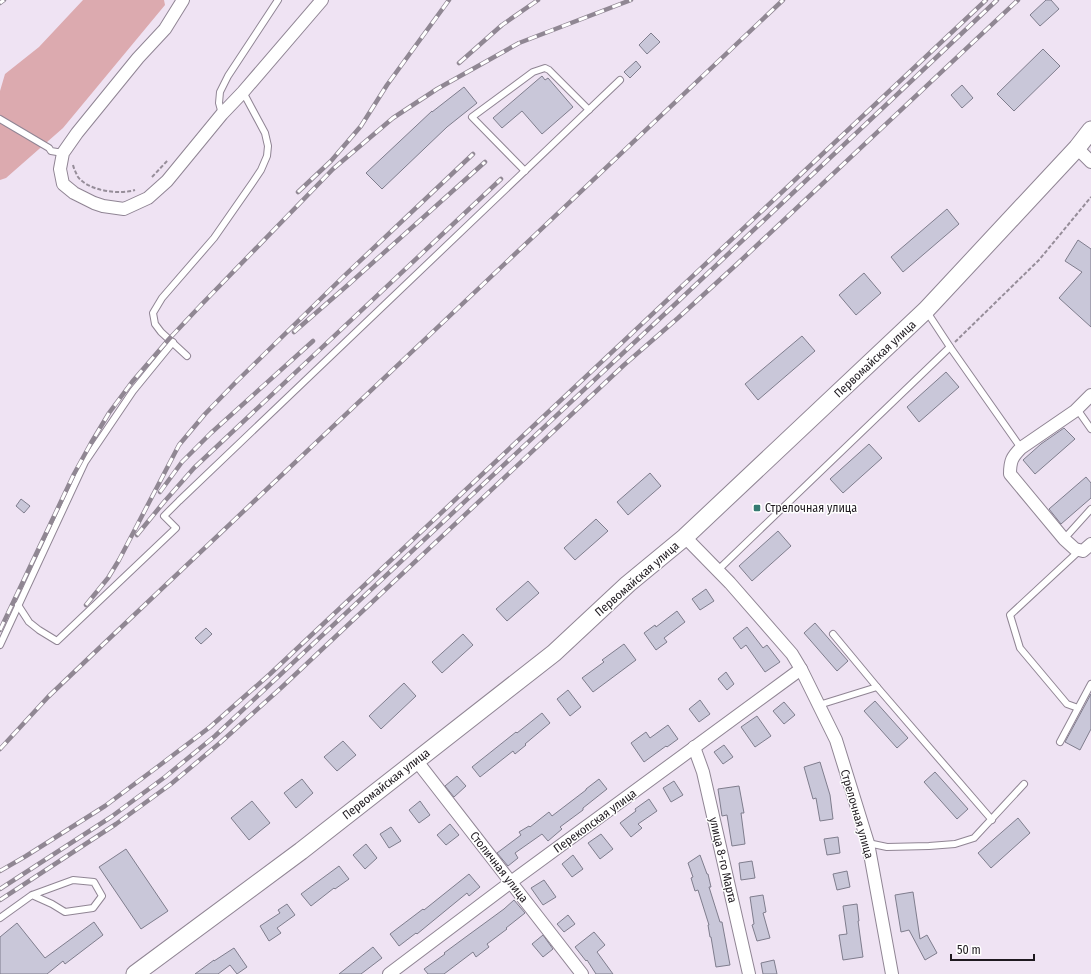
<svg xmlns="http://www.w3.org/2000/svg" width="1091" height="974" viewBox="0 0 1091 974" font-family="'Fira Sans Condensed',sans-serif">
	<style>
		.green { fill: #dcaaaf }
		.building { fill: #c9c7d9; stroke: #7f7d8d }
		.lines { fill: none; stroke-linecap: round; stroke-linejoin: round }
		.lane-casing { stroke: #908594; stroke-width: 8 }
		.street-casing { stroke: #908594; stroke-width: 14 }
		.secondary-casing { stroke: #908594; stroke-width: 19 }
		.path { stroke: #968d99; stroke-width: 2; stroke-dasharray: 4 2; stroke-linecap: butt }
		.lane { stroke: #fff; stroke-width: 6 }
		.street { stroke: #fff; stroke-width: 12 }
		.secondary { stroke: #fff; stroke-width: 17 }
		.rail-casing { stroke: #908793; stroke-width: 4.5 }
		.rail { stroke: #fff; stroke-width: 3; stroke-dasharray: 9; stroke-linecap: butt }
		.poi-dot { fill: #357b72; stroke: #fff; stroke-width: 1.5 }
		.labels { text-anchor: middle; stroke-width: 3; stroke-linejoin: round; paint-order: stroke }
		.street-label { font-size: 12px; fill: #1e191f; stroke: #fff }
		.poi-label { font-size: 12px; fill: #1e191f; stroke: #fff; text-anchor: start }
	</style>
	<rect width="100%" height="100%" fill="#efe3f3"/>
	<path class="green" d="M83,0H164L165,5L63,128L6,178L0,180V91L5,74L39,47Z"/>
	<g class="building">
		<path d="M1046,0H1051L1059,9L1040,26L1030,15Z"/>
		<path d="M651,33L660,42L647,54L639,45Z"/>
		<path d="M1043,49L1060,66L1014,111L997,94Z"/>
		<path d="M636,61L641,67L630,78L624,72Z"/>
		<path d="M542,76L545,80L548,78L573,107L542,134L522,111L502,128L493,118Z"/>
		<path d="M962,85L973,98L962,108L951,95Z"/>
		<path d="M464,87L477,103L447,127L382,189L366,173L432,111V112Z"/>
		<path d="M947,209L959,224L903,272L891,257Z"/>
		<path d="M1078,240L1091,249V327L1059,298L1082,272L1065,261Z"/>
		<path d="M864,273L881,293L856,315L839,295Z"/>
		<path d="M802,336L815,351L758,400L745,384Z"/>
		<path d="M946,372L959,387L919,422L907,407Z"/>
		<path d="M1064,428L1075,439L1035,474L1023,460L1041,444Z"/>
		<path d="M869,444L882,458L843,493L830,479Z"/>
		<path d="M650,473L661,486L628,515L617,502Z"/>
		<path d="M1086,477L1091,483V498L1061,524L1049,509Z"/>
		<path d="M21,499L30,506L24,513L16,506Z"/>
		<path d="M596,519L608,531L575,560L564,548Z"/>
		<path d="M778,531L791,546L752,581L739,566Z"/>
		<path d="M528,581L539,593L507,621L496,609Z"/>
		<path d="M706,589L714,601L700,610L692,599Z"/>
		<path d="M677,611L685,622L664,638L667,642L656,650L644,633L655,625L656,627Z"/>
		<path d="M815,623L848,661L837,671L804,633Z"/>
		<path d="M747,627L763,648L767,645L780,662L765,672L746,645L741,649L733,638Z"/>
		<path d="M206,628L212,634L201,644L195,638Z"/>
		<path d="M463,634L473,645L442,673L432,662Z"/>
		<path d="M624,644L636,660L593,692L582,678L604,662L602,660Z"/>
		<path d="M726,672L734,684L727,690L718,679Z"/>
		<path d="M404,683L416,696L381,729L369,716Z"/>
		<path d="M568,690L581,707L570,716L557,699Z"/>
		<path d="M1091,694V729L1080,750L1065,742Z"/>
		<path d="M700,700L710,714L699,722L689,709Z"/>
		<path d="M875,701L908,738L897,748L864,711Z"/>
		<path d="M784,702L795,715L784,724L773,711Z"/>
		<path d="M542,713L550,723L525,744L526,745L515,754L513,751L480,777L472,767L516,732L517,733Z"/>
		<path d="M757,716L771,736L755,747L741,727Z"/>
		<path d="M668,725L678,739L667,747L666,746L644,762L631,743L646,732L650,738Z"/>
		<path d="M343,741L356,755L337,771L324,757Z"/>
		<path d="M724,745L733,757L723,764L714,752Z"/>
		<path d="M820,762L830,795L833,819L820,821L816,798L813,799L804,767Z"/>
		<path d="M935,772L968,809L957,819L924,782Z"/>
		<path d="M457,776L466,786L454,797L445,786Z"/>
		<path d="M302,779L313,793L296,808L284,793Z"/>
		<path d="M599,779L607,789L583,808V810L560,827L562,829L548,841L542,834L515,853L518,858L508,866L497,853L521,835L519,832L529,826L530,827L549,812L552,816L586,790V789Z"/>
		<path d="M674,781L683,795L671,802L663,788Z"/>
		<path d="M739,786L744,813H741L745,844L732,846L727,815L722,816L718,789Z"/>
		<path d="M649,799L657,811L638,824L642,828L631,837L620,823L636,811L635,809Z"/>
		<path d="M252,801L270,823L249,840L231,818Z"/>
		<path d="M420,801L430,815L419,823L409,810Z"/>
		<path d="M1018,818L1030,833L991,868L978,853Z"/>
		<path d="M450,824L459,835L446,845L437,835Z"/>
		<path d="M391,827L401,841L389,848L380,834Z"/>
		<path d="M601,834L613,849L600,859L588,843Z"/>
		<path d="M838,837L840,853L827,855L824,839Z"/>
		<path d="M366,844L377,858L365,869L353,855Z"/>
		<path d="M126,849L168,911L141,929L99,867Z"/>
		<path d="M573,855L583,869L572,877L562,864Z"/>
		<path d="M700,855L707,874H708L711,887H709L720,922H722L730,965L716,967L711,937H710L708,925H709L698,890L695,891L691,878L693,877L688,863Z"/>
		<path d="M752,861L755,878L741,880L739,863Z"/>
		<path d="M339,866L349,879L335,889L334,888L311,906L301,894Z"/>
		<path d="M847,871L850,887L837,890L833,874Z"/>
		<path d="M469,874L480,887L469,896L467,893L417,934L416,933L399,946L390,934L423,909L424,910Z"/>
		<path d="M544,880L556,897L543,905L531,888Z"/>
		<path d="M913,892L920,939L927,935L937,953L925,960L909,930L901,932L895,895Z"/>
		<path d="M763,895L766,912L763,913L770,938L757,941L752,925L754,924L750,897Z"/>
		<path d="M514,900L525,913L506,928L507,929L487,944L489,947L476,957L473,952L444,974H428L424,969L445,954L444,953L463,939L504,909Z"/>
		<path d="M287,904L295,915L277,928L281,933L269,941L260,926L280,913L278,910Z"/>
		<path d="M857,904L859,921H858L863,957L843,960L839,935L847,934L843,906Z"/>
		<path d="M568,915L575,924L564,932L557,924Z"/>
		<path d="M94,922L103,935L65,964L63,961L47,974H0V937L17,923L45,958Z"/>
		<path d="M594,932L605,945L597,952L613,974H596L587,960L586,961L575,947Z"/>
		<path d="M543,935L553,949L543,957L532,944Z"/>
		<path d="M373,947L382,958L361,974H339Z"/>
		<path d="M234,948L247,967L237,974L230,965L218,974H195L214,960V961Z"/>
		<path d="M774,960L777,974H763L761,963Z"/>
	</g>
	<g class="lines">
		<defs>
			<g id="lane">
				<path d="M222,114L219,103L220,92L228,76L278,0"/>
				<path d="M0,119L49,148L51,151L63,153"/>
				<path d="M525,171L472,117L533,72L545,68L549,70L589,110"/>
				<path d="M927,312L950,347L1021,448"/>
				<path d="M187,356L161,332L155,324L153,313L162,298L214,238L253,182L261,170L267,156L268,146L265,133L243,92"/>
				<path d="M1077,409L1091,429"/>
				<path d="M1064,539L1091,509"/>
				<path d="M718,570L950,347"/>
				<path d="M18,605L29,622L39,630L57,641L176,528L164,516L179,501L620,80"/>
				<path d="M833,634L877,687"/>
				<path d="M0,645L85,462L133,391L173,342"/>
				<path d="M819,705L877,687L992,820"/>
				<path d="M1078,708L1067,704L1020,648L1010,615L1079,551"/>
				<path d="M1060,742L1091,684"/>
				<path d="M868,843L887,847L929,846L955,844L974,838L1024,784"/>
				<path d="M0,918L32,895L73,880L94,882L102,896L93,908L65,912L52,904L32,895"/>
			</g>
			<g id="street">
				<path d="M183,0L165,29L138,58L77,133L63,153L60,169L63,184L74,193L94,203L103,206L124,209L148,198L167,181L222,114L243,92L322,0"/>
				<path d="M1077,148L1091,162"/>
				<path d="M1091,395L1075,411L1021,448C1012,457 1010,461 1010,474L1064,539L1075,549L1083,551L1091,544"/>
				<path d="M685,537L730,583L792,654L801,669L836,740L868,843L892,974"/>
				<path d="M694,747L703,772L749,974"/>
				<path d="M416,760L582,974"/>
				<path d="M389,974L511,882L801,669"/>
			</g>
			<path id="secondary" d="M135,974L301,851L554,653L628,584L685,537L926,310L1077,148L1091,130"/>
		</defs>
		<use href="#lane" class="lane-casing"/>
		<use href="#street" class="street-casing"/>
		<use href="#secondary" class="secondary-casing"/>
		<g class="path">
			<path d="M73,165C74,169 76,173 78,177C89,191 119,195 135,190"/>
			<path d="M152,177L168,160"/>
			<path d="M955,342L1039,260L1091,197"/>
		</g>
		<use href="#lane" class="lane"/>
		<use href="#street" class="street"/>
		<use href="#secondary" class="secondary"/>
		<defs>
			<g id="rail">
				<path d="M0,3L4,0"/>
				<path d="M459,63L502,25L538,0"/>
				<path d="M298,192L331,161L361,126L387,85L449,0"/>
				<path d="M294,332L349,284L485,162"/>
				<path d="M160,492L182,462L211,433L313,341"/>
				<path d="M137,535L164,502L194,468L501,179"/>
				<path d="M86,605L108,578L119,560L179,445L205,414L236,382L343,277L473,154"/>
				<path d="M0,630L74,474L91,443L109,413L132,382L169,339L202,304L333,169L393,118L437,89L519,43L631,0"/>
				<path d="M0,749L48,697L94,653L783,0"/>
				<path d="M0,871L26,856L105,806L160,765L210,727L270,674L986,0"/>
				<path d="M0,889L111,817L165,777L215,736L670,309L997,0"/>
				<path d="M0,900L116,824L171,784L221,742L282,687L624,365L678,318L736,265L1018,0"/>
			</g>
		</defs>
		<use href="#rail" class="rail-casing"/>
		<use href="#rail" class="rail"/>
	</g>
	<rect class="poi-dot" x="753" y="504" width="8" height="8" rx="2"/>
	<g class="labels">
		<g class="street-label">
			<text transform="translate(875 359) rotate(-43)" y="4">Первомайская улица</text>
			<text transform="translate(637 579) rotate(-41)" y="4">Первомайская улица</text>
			<text transform="translate(386 784) rotate(-38)" y="4">Первомайская улица</text>
			<text transform="translate(857 814) rotate(74)" y="4">Стрелочная улица</text>
			<text transform="translate(595 821) rotate(-36)" y="4">Перекопская улица</text>
			<text transform="translate(723 860) rotate(77)" y="4">улица 8-го Марта</text>
			<text transform="translate(499 867) rotate(52)" y="4">Столичная улица</text>
		</g>
		<g class="poi-label">
			<text x="765" y="512">Стрелочная улица</text>
		</g>
	</g>
	<path d="M951 954v6h83v-6" fill="none" stroke="#1e191f" stroke-width="2"/>
	<text x="957" y="954" font-size="12" fill="#1e191f" stroke="#ffffff" stroke-width="3" paint-order="stroke">50 m</text>
</svg>
